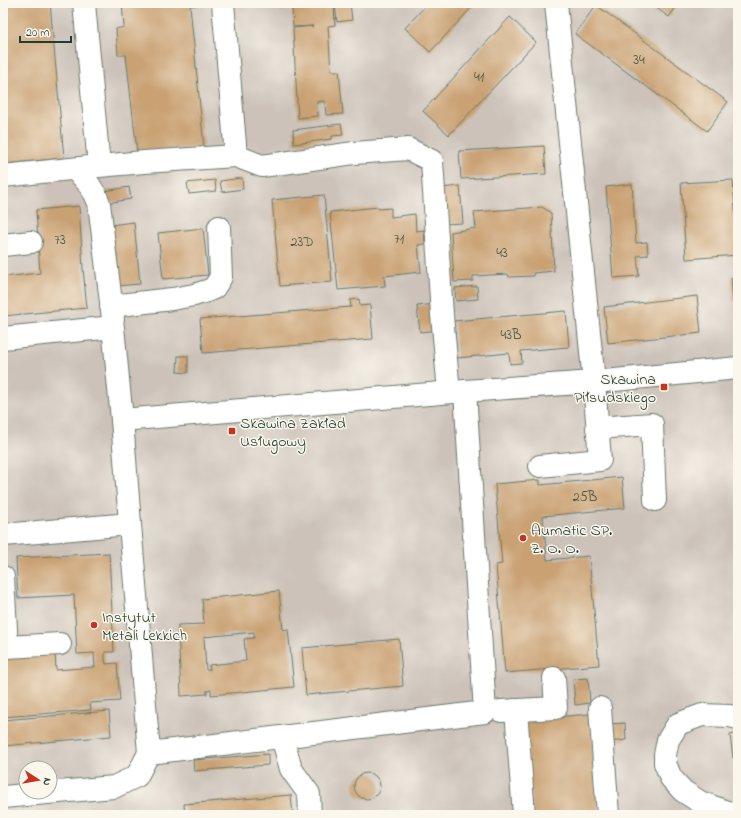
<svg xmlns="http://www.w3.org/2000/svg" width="741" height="818" viewBox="0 0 741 818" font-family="'Indie Flower',sans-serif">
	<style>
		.industrial { fill: #ccc2b9; fill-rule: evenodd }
		.building { fill: #c9a173; fill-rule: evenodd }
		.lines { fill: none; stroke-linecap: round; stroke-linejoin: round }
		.minor-casing { stroke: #68796b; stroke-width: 24 }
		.minor { stroke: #fff; stroke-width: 22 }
		.poi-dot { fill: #c8321e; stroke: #fbf7ec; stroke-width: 1.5 }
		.labels { text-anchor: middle; stroke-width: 3; stroke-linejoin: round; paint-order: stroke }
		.number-label { font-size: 14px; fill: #4a5644 }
		.poi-label { font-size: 16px; fill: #1f3d34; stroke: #fbf7ec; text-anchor: start }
	</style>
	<rect width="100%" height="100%" fill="#fbf7ec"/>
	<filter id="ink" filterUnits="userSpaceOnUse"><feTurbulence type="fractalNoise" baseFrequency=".025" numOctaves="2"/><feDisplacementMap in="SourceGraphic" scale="8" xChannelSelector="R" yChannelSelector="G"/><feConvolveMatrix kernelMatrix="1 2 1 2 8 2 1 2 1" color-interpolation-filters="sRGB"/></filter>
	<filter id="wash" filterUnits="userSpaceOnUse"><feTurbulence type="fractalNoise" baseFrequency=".012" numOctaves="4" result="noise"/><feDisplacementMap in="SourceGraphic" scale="16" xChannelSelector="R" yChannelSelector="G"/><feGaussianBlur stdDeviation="0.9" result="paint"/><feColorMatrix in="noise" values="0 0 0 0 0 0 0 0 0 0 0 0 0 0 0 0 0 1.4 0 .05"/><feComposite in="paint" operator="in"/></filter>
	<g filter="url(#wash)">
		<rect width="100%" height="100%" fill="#f0e9d0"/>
		<path class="industrial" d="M3,3H738V815H3ZM26,768H50V792H26Z"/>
		<g id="blocks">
			<g class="building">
				<path d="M3,3H50L64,158L4,164Z"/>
				<path d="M122,3H207V4L190,6L204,147L137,152L126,55H118L116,29L124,27Z"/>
				<path d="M278,3H334L335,25L328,26L331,71H339L343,114L326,115L325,101L317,102L318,116L298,118L293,28L313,26L293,27L292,6L278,7Z"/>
				<path d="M335,3H350L352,20L337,22Z"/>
				<path d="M428,3H476L430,52L405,28Z"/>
				<path d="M649,3H679L669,17Z"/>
				<path d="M596,5L728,102L707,131L575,34Z"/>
				<path d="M510,17L536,42L449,135L423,111Z"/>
				<path d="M341,124L343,135L332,136V139L294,144L293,130Z"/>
				<path d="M544,146L546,174L461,179L459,151Z"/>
				<path d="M242,178L243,189L222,192L220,181Z"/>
				<path d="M215,180L216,191L189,194L187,183Z"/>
				<path d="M733,180L738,255L686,259L681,183Z"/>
				<path d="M632,184L636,243L647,242L648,255L637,256L639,276L613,278L606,187Z"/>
				<path d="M460,186L463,223L444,224L441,188Z"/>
				<path d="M129,187L131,199L107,203L105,191Z"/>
				<path d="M324,195L332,282L280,286L272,200Z"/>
				<path d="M79,206L83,269L87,308L3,316V277L40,273L36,210Z"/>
				<path d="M378,207V209L391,208V217L415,214L416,231L424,230L425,244L418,245L421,272L384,276L385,286L338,290L330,212Z"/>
				<path d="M542,207L551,213L554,271L533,273L534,276L509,277L508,274L473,276V281L454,282L451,232L476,228L474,212Z"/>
				<path d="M134,222L140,284L116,286L110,225Z"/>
				<path d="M203,228L208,275L163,279L158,233Z"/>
				<path d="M731,278H738V302H733Z"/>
				<path d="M477,286L478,299L456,301L455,288Z"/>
				<path d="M697,296L701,333L608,343L604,307Z"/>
				<path d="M359,299L360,306L370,305L373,339L203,353L200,319L351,307L350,300Z"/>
				<path d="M437,304L439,330L420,332L417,306Z"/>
				<path d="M566,311L569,347L521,351L522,363L510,364L509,353L457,358L454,321Z"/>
				<path d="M178,356H188V373L177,372Z"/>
				<path d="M622,477L625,508L543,516L547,560L589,556L599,665L505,673L496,565L502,564L495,484L540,480V485Z"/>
				<path d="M109,553L114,652H105V660L106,664L117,663L120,701L90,703L91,710L3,717V657L55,653L56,670L95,667L94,653L77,654L74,595L18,598L16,558Z"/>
				<path d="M279,591L283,630L288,629L294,687L211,695V690L207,691V694L181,696L178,625L204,624L202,599ZM254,632V638L244,639L246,661L209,665L210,670H206L204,637Z"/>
				<path d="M399,639L403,686L306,695L302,648Z"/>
				<path d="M588,678L590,703L575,705L573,679Z"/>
				<path d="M109,711L111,736L3,746V720Z"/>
				<path d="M590,714L599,814L586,815H533L524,720Z"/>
				<path d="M625,723L626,740L608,742L607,724Z"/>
				<path d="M738,733V757L733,758L730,735Z"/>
				<path d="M268,754V765L194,771L193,760Z"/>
				<circle cx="367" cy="786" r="13"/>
				<path d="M291,795L293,815H185L184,804Z"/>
			</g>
		</g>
	</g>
	<g filter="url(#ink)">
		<use href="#blocks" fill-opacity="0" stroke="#68796b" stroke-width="1"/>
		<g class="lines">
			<defs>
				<g id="minor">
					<path d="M236,156L262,166L354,153L408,149L432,161L442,315L449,392"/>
					<path d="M99,166L144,162L236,156L223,3"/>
					<path d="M74,169C85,178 94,189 99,203L113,319"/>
					<path d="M3,176L99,166L84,3"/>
					<path d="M3,245L31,242"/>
					<path d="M111,306L172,299L194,295L207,291L214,288L221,277L219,227"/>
					<path d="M3,338L113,327L122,420L130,524L3,535"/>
					<path d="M122,420L465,391L594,382L738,368"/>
					<path d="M597,428L652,424L655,500"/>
					<path d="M540,466L600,460L594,382L556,3"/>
					<path d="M130,524L149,753L485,712L465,391"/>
					<path d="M3,577L7,647L60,644"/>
					<path d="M600,708L608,815"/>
					<path d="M516,710L524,815"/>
					<path d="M501,711L556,708L554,678"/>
					<path d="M282,737L291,769L309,794L310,815"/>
					<path d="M3,797L114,787L137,776L149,753"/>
					<path d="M735,815L700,802L683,791L671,778L665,763V755L668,740L678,724L702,715L730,716L738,718"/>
				</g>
			</defs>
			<use href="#minor" class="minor-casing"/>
			<use href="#minor" class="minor"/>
		</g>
	</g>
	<g class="poi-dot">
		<rect x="660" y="383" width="8" height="8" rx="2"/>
		<rect x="228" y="427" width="8" height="8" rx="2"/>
		<circle cx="523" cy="538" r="4"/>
		<circle cx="94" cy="625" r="4"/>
	</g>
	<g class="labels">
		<g class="number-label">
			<text x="639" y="64">34</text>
			<text x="479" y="81">41</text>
			<text x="399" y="243">71</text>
			<text x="60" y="244">73</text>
			<text x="302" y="246">23D</text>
			<text x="502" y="257">43</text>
			<text x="511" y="339">43B</text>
			<text x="585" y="501">25B</text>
		</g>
		<g class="poi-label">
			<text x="656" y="384" text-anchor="end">Skawina<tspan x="656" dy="18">Piłsudskiego</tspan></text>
			<text x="240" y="428">Skawina Zakład<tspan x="240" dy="18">Usługowy</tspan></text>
			<text x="531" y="535">Aumatic SP.<tspan x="531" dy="18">Z. O. O.</tspan></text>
			<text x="102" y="622">Instytut<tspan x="102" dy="18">Metali Lekkich</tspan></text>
		</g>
	</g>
	<rect width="741" height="818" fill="none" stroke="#fbf7ec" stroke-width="16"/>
	<g transform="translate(38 780) rotate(102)"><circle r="19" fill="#fbf7ec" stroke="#a3ada2"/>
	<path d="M0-3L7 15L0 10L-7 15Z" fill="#c8321e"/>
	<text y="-6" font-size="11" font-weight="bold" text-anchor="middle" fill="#1f3d34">N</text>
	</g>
	<path d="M20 36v6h51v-6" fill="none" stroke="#1f3d34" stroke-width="2"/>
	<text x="26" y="36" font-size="12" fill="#1f3d34" stroke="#fbf7ec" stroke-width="3" paint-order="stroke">20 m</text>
</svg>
